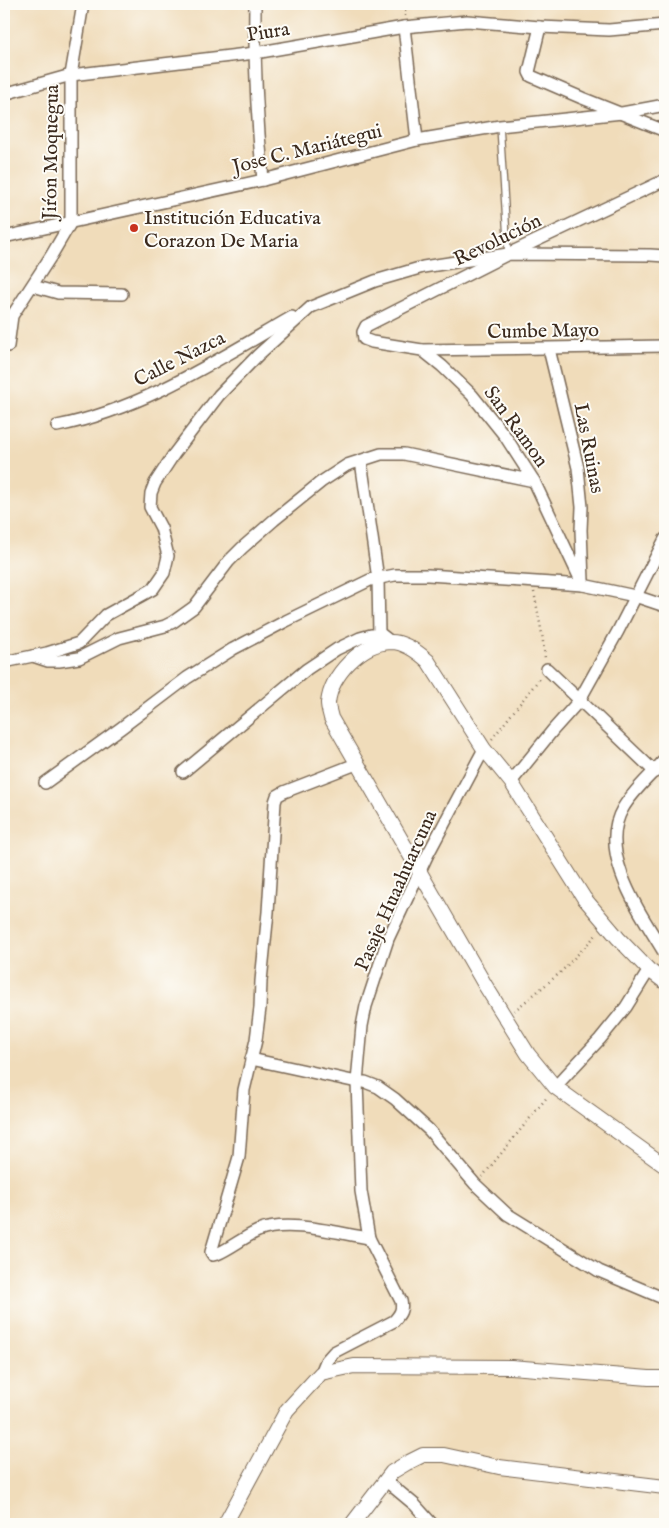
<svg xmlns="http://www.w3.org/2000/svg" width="669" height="1528" viewBox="0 0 669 1528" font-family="'IM FELL English',serif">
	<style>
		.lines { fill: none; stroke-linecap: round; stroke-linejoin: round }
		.service-casing { stroke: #7a6855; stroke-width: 8 }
		.minor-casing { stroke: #7a6855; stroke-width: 14 }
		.tertiary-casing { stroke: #7a6855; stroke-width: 16 }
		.path { stroke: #7a6855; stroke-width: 2.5; stroke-dasharray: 1 4; stroke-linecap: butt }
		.service { stroke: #fff; stroke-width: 5.5 }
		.minor { stroke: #fff; stroke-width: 11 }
		.tertiary { stroke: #fff; stroke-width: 14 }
		.poi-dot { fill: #c8321e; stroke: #fdfcf7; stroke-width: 2 }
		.labels { text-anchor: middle; stroke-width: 4; stroke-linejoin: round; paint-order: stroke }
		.street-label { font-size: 20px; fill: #3b2a1e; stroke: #fdfcf7 }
		.poi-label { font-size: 20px; fill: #3b2a1e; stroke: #fdfcf7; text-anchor: start }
	</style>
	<rect width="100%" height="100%" fill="#fdfcf7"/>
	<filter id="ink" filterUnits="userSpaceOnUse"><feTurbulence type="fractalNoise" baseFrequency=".02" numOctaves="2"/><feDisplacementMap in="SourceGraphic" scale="10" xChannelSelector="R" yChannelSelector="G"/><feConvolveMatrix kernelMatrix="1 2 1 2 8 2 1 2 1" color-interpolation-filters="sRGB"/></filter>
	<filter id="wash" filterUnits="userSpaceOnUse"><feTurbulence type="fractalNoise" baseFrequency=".0096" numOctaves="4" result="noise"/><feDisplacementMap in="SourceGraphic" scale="20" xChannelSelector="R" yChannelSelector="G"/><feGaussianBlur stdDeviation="1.12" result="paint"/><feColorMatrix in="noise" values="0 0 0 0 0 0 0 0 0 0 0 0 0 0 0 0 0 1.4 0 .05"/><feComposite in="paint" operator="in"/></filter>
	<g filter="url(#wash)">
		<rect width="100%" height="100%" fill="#f0dcba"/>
	</g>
	<g filter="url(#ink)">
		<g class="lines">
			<defs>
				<path id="service" d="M500,126L508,254"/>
				<g id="minor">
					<path d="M255,4C254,63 257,121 263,180"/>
					<path d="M404,27L417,140"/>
					<path d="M540,27L529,72L531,76L582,98L665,131"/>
					<path d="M4,94L71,75L255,53L404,27L467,21L540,27L609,30L665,25"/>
					<path d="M4,237L263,180L417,140L500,126L622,113L665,105"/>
					<path d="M33,286L58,293L122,294"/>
					<path d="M8,346L12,316L51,256L71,222V75L83,4"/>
					<path d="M549,349L578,468L582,507L581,530L583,581"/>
					<path d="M422,350L665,346"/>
					<path d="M57,426C143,409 217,360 292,317"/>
					<path d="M361,461L378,579L379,634"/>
					<path d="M583,585L534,481L505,436L472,395L442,366L422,350L372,342L364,339L363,332L366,326L508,254L665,180"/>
					<path d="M33,656L48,661H59L79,658L119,638L165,626L173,622L194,607L229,561L242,548L274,520L321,482L347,465L381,454H404L534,481"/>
					<path d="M4,662L47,653L79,643L106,615L153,589L164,573L168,556L161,528L150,507L151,493L155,483L174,454L219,395L258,355L311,307L375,281L423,267L508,254L650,255L665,256"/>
					<path d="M547,669L655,772"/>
					<path d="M665,759C652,775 634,789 623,808C596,853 642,915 665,954"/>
					<path d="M356,764L284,792L277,796L275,802L268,912L261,981L260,1008L256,1040L244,1090L239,1157L211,1252L213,1255L217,1254C231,1248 244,1237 258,1231C289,1219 336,1233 369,1238"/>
					<path d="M183,772L307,669L337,649L360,638L371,635H382L391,642"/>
					<path d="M511,782L553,730L579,701L618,631L665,539"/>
					<path d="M45,783L121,728L187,678L233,649L286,621L370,580L395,575H428L583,585L635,596L665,606"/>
					<path d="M251,1059L357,1082H365L378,1087L395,1099L429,1130L475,1184L507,1214L599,1271L665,1299"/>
					<path d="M555,1087L600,1039L626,1007L649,970"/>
					<path d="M321,1373L326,1361L334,1352L394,1321C400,1314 403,1310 401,1301L369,1238L361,1191L357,1082L362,1026L366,1006L388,939L427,856L484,749"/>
					<path d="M385,1480L415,1505L432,1524"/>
				</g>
				<g id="tertiary">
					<path d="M665,982L649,970L618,938L584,898L511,782L484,749L428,661C418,652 405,642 391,642C361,643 331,675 328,703C328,708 330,713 331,718L485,985L528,1054L555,1087L665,1166"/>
					<path d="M225,1524L287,1410L321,1373L354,1366L511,1367L649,1378H665"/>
					<path d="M352,1524L392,1472L407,1463L423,1455H444L499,1467L665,1487"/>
				</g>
			</defs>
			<use href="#service" class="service-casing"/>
			<use href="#minor" class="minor-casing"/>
			<use href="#tertiary" class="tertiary-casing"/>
			<g class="path">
				<path d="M405,16V4"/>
				<path d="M534,592L542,634L545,658"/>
				<path d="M492,739L540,678"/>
				<path d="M514,1011L560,973L598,933"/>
				<path d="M482,1177L548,1096"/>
			</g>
			<use href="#service" class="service"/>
			<use href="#minor" class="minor"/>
			<use href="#tertiary" class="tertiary"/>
		</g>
	</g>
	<circle class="poi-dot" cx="134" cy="228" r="5"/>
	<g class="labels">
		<g class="street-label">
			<text transform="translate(268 31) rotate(-9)" y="7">Piura</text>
			<text transform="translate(307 148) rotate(-14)" y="7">Jose C. Mariátegui</text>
			<text transform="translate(50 152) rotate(-89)" y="7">Jiŕon Moquegua</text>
			<text transform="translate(497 239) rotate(-26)" y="7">Revolución</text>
			<text transform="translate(543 330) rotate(-1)" y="7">Cumbe Mayo</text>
			<text transform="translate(179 358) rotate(-27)" y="7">Calle Nazca</text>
			<text transform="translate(517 426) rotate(54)" y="7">San Ramon</text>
			<text transform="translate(590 448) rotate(79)" y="7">Las Ruinas</text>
			<text transform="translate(395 890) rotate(-66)" y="7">Pasaje Huaahuarcuna</text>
		</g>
		<g class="poi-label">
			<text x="144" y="224">Institución Educativa<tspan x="144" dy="23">Corazon De Maria</tspan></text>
		</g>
	</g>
	<rect width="669" height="1528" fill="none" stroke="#fdfcf7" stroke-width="20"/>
</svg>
